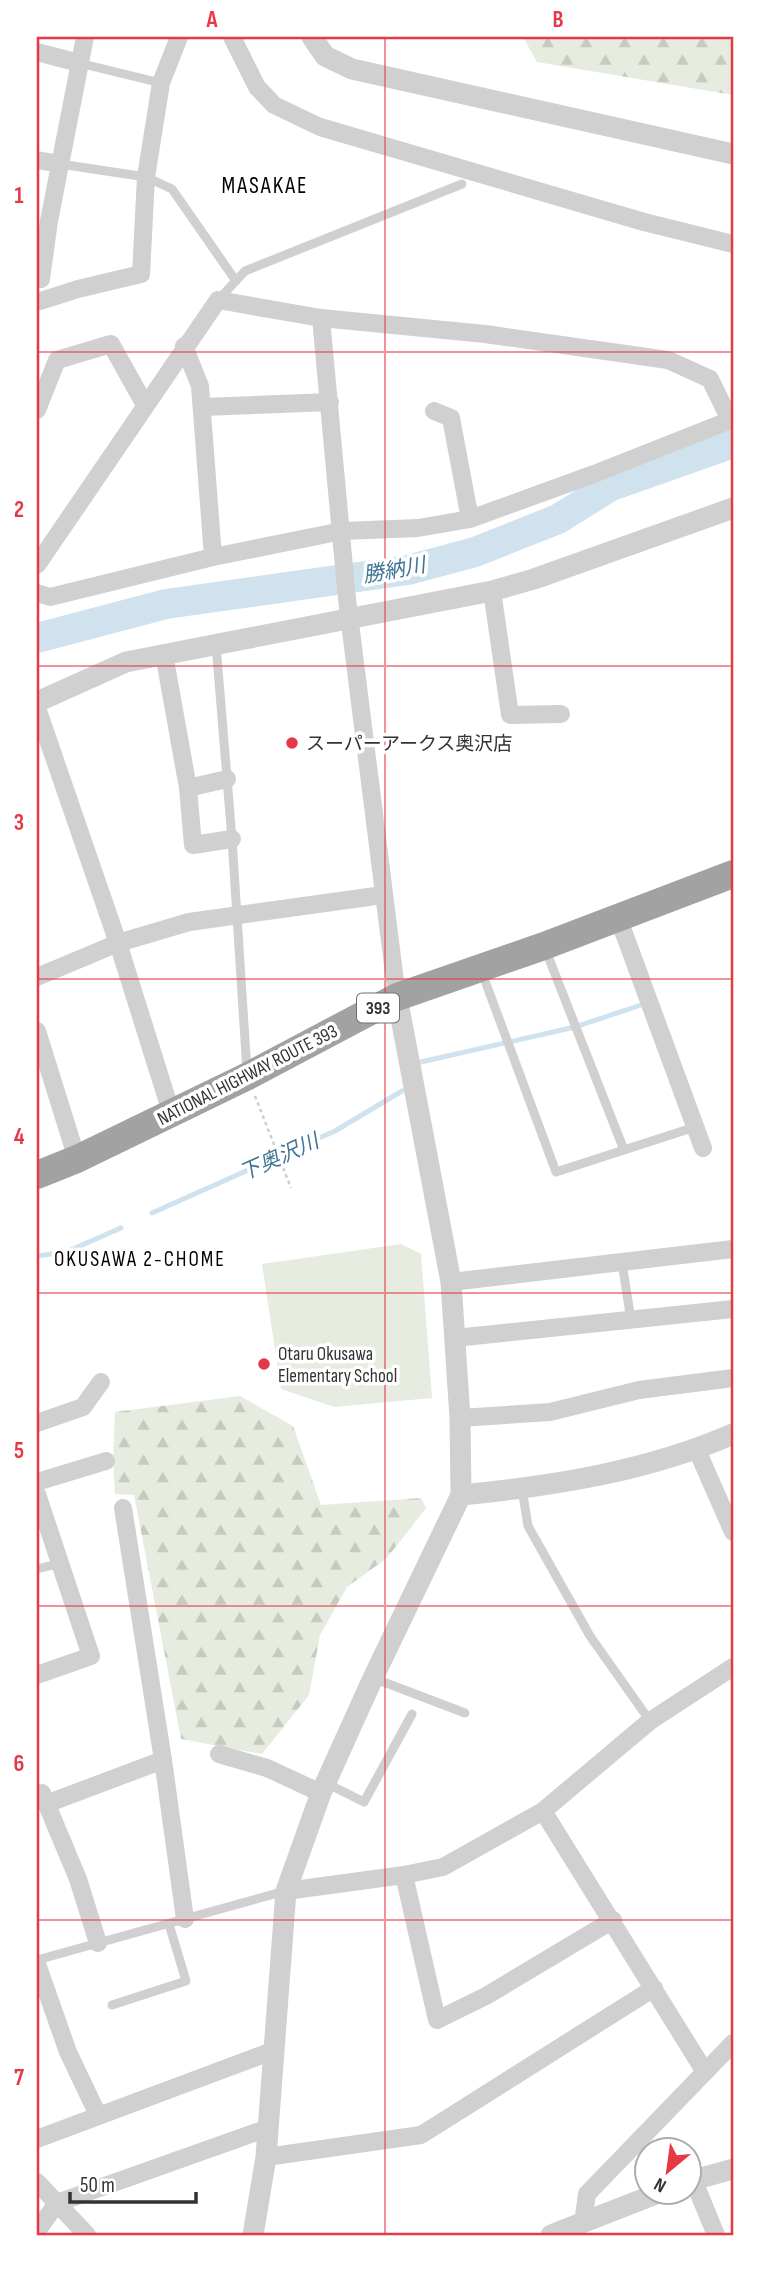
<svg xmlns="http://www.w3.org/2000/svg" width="770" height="2272" viewBox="0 0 770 2272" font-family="'Sofia Sans Condensed','Noto Sans JP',sans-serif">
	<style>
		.forest { fill: url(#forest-firs) }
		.pitch { fill: #e6ecdf }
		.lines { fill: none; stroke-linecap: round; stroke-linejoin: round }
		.stream { stroke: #cfe2ee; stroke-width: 5 }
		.river { stroke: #cfe2ee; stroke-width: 30 }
		.path { stroke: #cdcdcd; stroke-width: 2.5; stroke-dasharray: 3.5 3.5; stroke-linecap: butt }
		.service { stroke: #d0d0d0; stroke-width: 9 }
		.minor { stroke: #d0d0d0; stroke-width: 18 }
		.tertiary { stroke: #d0d0d0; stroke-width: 21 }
		.trunk { stroke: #a2a2a2; stroke-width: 28 }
		.grid { fill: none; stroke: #e63946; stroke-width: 2; stroke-opacity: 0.55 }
		.poi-dot { fill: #e63946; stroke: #fff; stroke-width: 2.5 }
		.labels { text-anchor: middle; stroke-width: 7; stroke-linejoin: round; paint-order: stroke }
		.shield { fill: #fff; stroke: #707070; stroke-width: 2 }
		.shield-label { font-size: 18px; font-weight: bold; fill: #333 }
		.poi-label { font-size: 19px; fill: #333; stroke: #fff; text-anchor: start }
		.street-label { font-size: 19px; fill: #333; stroke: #fff }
		.water-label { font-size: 21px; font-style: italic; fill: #3f7597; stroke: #fff }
		.neighbourhood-label { font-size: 21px; letter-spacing: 2px; fill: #000; stroke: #fff }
		.quarter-label { font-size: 23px; letter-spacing: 2px; fill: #000; stroke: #fff }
		.neatline { fill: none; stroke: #e63946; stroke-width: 2.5 }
		.grid-label { font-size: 23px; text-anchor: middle; font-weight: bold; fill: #e63946 }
	</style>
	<defs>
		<pattern id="forest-firs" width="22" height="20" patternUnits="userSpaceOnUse" patternTransform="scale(1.75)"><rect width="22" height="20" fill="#e6ecdf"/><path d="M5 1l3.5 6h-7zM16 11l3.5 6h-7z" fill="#c6cbc0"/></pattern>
	</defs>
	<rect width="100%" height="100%" fill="#fff"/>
	<g class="forest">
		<path d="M523,37H733V95L537,62Z"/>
		<path d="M240,1396L293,1426L321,1505L421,1498L426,1508L387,1558L347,1587L320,1635L309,1695L262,1754L181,1739L134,1495L115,1494L113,1460L115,1412Z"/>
	</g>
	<path class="pitch" d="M401,1244L421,1254L432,1398L334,1407L281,1389L262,1264Z"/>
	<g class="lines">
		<g class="stream">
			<path d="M421,1062L575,1027L647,1003"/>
			<path d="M152,1213L335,1131L402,1091"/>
			<path d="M37,1256L66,1252L121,1228"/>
		</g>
		<path class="river" d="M37,638L166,604L408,570L475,552L558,519L611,486L733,443"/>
		<path class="path" d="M255,1096L291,1188"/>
		<g class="service">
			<path d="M79,63L161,83"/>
			<path d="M60,164L146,177L172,189L236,281"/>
			<path d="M218,300L245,271L462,184"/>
			<path d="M216,645L232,839L247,1071"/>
			<path d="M546,951L624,1150"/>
			<path d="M481,970L556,1172L695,1127"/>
			<path d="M622,1263L631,1320"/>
			<path d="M522,1489L528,1526L590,1636L650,1721"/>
			<path d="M37,1569L61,1563"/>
			<path d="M373,1678L465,1713"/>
			<path d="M326,1783L364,1802L412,1714"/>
			<path d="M37,1960L285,1891"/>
			<path d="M112,2005L186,1981L169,1924"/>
		</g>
		<g class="minor">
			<path d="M232,37L257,87L274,105L320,127L644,222L733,244"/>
			<path d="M37,52L79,63"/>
			<path d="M37,160L60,164"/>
			<path d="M41,279L49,221L85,37"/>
			<path d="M37,302L78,289L141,274L146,177L161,83L179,37"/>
			<path d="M321,318L347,599L397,997"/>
			<path d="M184,346L200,386L213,557"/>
			<path d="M202,407L330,402"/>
			<path d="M37,410L57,360L111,344L145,405"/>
			<path d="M434,411L451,418L470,519"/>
			<path d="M37,565L218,300L321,318L485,334L668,360L710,379L730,420"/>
			<path d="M492,591L510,715L561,714"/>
			<path d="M37,593L50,597L213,557L342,531L418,528L470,519L594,474L733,419"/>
			<path d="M164,654L188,788L227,779"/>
			<path d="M37,708L118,943L171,1112"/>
			<path d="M188,788L193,845L232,839"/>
			<path d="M618,917L703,1148"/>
			<path d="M37,977L118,943L189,922L383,895"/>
			<path d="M37,1031L77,1159"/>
			<path d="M451,1282L733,1249"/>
			<path d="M455,1338L733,1309"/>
			<path d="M460,1418L550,1412L639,1390L733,1378"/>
			<path d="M37,1423L83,1407L101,1382"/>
			<path d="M697,1450L733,1532"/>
			<path d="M37,1482L106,1461"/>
			<path d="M37,1494L91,1656L37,1675"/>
			<path d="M123,1508L163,1760L185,1919"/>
			<path d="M219,1754L267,1768L321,1793"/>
			<path d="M37,1795L42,1793L78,1879L98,1943"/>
			<path d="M46,1804L163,1760"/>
			<path d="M543,1811L705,2072"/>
			<path d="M404,1875L437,2020L486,1996L613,1920"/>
			<path d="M286,1891L404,1875L443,1867L543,1811L650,1721L733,1667"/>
			<path d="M37,1964L68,2052L98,2115"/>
			<path d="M37,2139L275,2050"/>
			<path d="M266,2157L421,2135L654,1988"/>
			<path d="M693,2179L716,2235"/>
			<path d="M37,2182L87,2235"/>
			<path d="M583,2223L587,2194L733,2043"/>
			<path d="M37,2231L57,2203L268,2128"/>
		</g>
		<g class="tertiary">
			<path d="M312,37L325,56L352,69L733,154"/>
			<path d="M37,702L126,662L492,591L534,579L733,508"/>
			<path d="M461,1495C554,1486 648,1471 733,1434"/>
			<path d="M690,2181L733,2169"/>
			<path d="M253,2235L266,2157L286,1891L321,1793L373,1678L461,1495L460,1418L451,1282L397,997"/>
			<path d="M551,2235L661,2192"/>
		</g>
		<path class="trunk" d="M37,1175L77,1159L248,1076L397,997L544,946L733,874"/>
	</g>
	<path class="grid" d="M385,37V2235M37,352H733M37,666H733M37,979H733M37,1293H733M37,1606H733M37,1920H733"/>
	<g class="poi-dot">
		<circle cx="292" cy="743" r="7"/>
		<circle cx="264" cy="1364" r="7"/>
	</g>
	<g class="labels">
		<rect class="shield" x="357" y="993.5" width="42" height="29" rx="5"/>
		<g class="shield-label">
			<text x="378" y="1014">393</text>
		</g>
		<g class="poi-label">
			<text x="306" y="750">スーパーアークス奥沢店</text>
			<text x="278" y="1360">Otaru Okusawa<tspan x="278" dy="22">Elementary School</tspan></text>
		</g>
		<g class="street-label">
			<text transform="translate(247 1074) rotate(-27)" y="7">NATIONAL HIGHWAY ROUTE 393</text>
		</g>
		<g class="water-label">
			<text transform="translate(394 570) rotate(-10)" y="7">勝納川</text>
			<text transform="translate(279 1157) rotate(-24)" y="7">下奥沢川</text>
		</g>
		<g class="neighbourhood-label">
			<text x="140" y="1266">OKUSAWA 2-CHOME</text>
		</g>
		<g class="quarter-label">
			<text x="265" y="193">MASAKAE</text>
		</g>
	</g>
	<rect width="770" height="2272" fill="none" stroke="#ffffff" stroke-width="77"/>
	<g transform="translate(668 2171) rotate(209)"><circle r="33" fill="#ffffff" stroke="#adadad" stroke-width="2"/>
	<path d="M0-5L12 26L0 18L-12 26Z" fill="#e63946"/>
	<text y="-10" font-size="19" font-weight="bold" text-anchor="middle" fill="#333333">N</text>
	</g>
	<path d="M70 2192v10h126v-10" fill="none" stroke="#333333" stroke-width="3.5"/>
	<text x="80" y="2192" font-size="21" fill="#333333" stroke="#ffffff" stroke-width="5" paint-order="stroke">50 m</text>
	<rect x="38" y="38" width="694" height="2196" class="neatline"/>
	<g class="grid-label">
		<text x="212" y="27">A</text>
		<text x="558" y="27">B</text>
		<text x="19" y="203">1</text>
		<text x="19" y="517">2</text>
		<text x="19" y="830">3</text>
		<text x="19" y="1144">4</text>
		<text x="19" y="1458">5</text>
		<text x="19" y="1771">6</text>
		<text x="19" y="2085">7</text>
	</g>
</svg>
